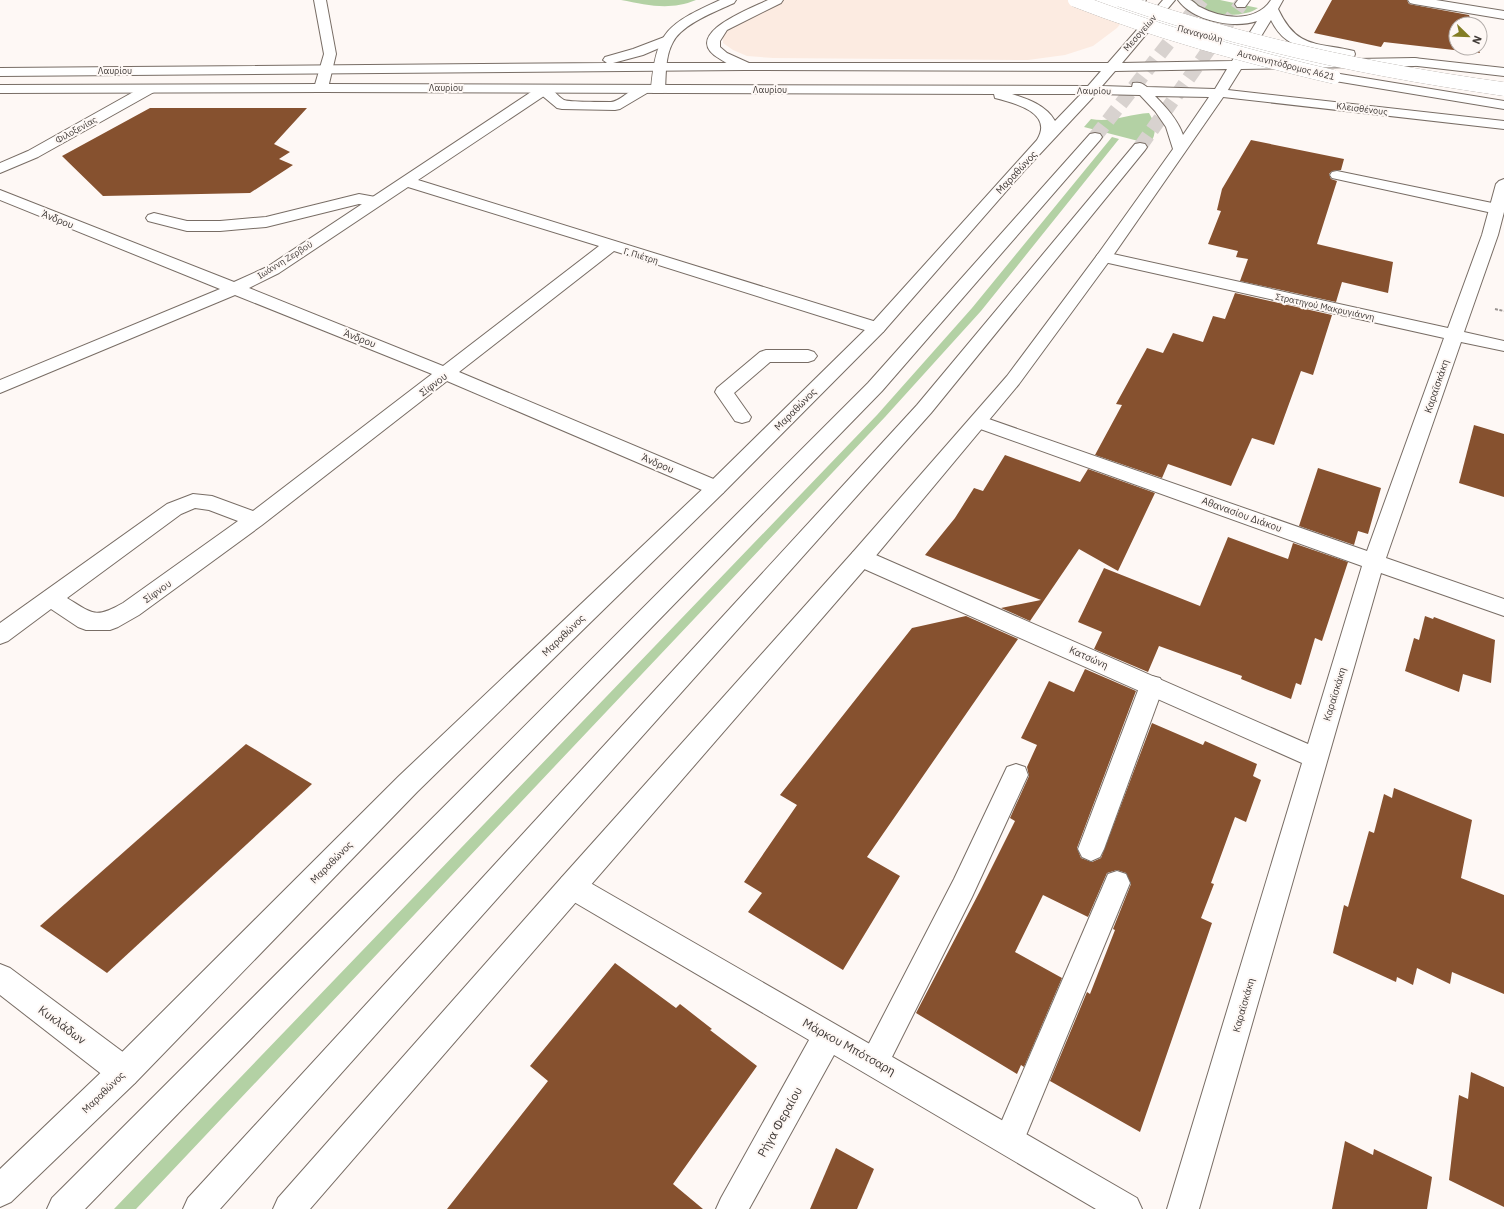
<svg xmlns="http://www.w3.org/2000/svg" width="1504" height="1209" viewBox="0 0 1504 1209" font-family="'IBM Plex Sans',sans-serif">
	<style>
		.built { fill: #fcebe1 }
		.green { fill: #b3d1a4 }
		.building { fill: #86512f }
		.lines { fill: none; stroke-linecap: round; stroke-linejoin: round }
		.primary-tunnel { stroke: #d8d2cf; stroke-width: 14; stroke-dasharray: 14 7; stroke-linecap: butt }
		.lane-casing { stroke: #786d65; stroke-width: 2 }
		.street-casing { stroke: #786d65; stroke-width: 2 }
		.secondary-casing { stroke: #786d65; stroke-width: 2 }
		.primary-casing { stroke: #786d65; stroke-width: 2 }
		.highway-casing { stroke: #786d65; stroke-width: 2 }
		.path { stroke: #999390; stroke-width: 2; stroke-dasharray: 3 1.5; stroke-linecap: butt }
		.lane { fill: #fff; fill-rule: evenodd }
		.street { fill: #fff; fill-rule: evenodd }
		.secondary { fill: #fff; fill-rule: evenodd }
		.primary { fill: #fff; fill-rule: evenodd }
		.highway { fill: #fff; fill-rule: evenodd }
		.highway-bridge-casing { stroke: #786d65; stroke-width: 14; stroke-linecap: butt }
		.highway-bridge { stroke: #fff; stroke-width: 14 }
		.labels { text-anchor: middle; stroke-width: 4; stroke-linejoin: round; paint-order: stroke }
		.far-street-label { font-size: 9px; fill: #413b38; stroke: #fef8f5 }
		.street-label { font-size: 10px; fill: #413b38; stroke: #fef8f5 }
		.near-street-label { font-size: 12px; fill: #413b38; stroke: #fef8f5 }
	</style>
	<rect width="100%" height="100%" fill="#fef8f5"/>
	<path class="built" d="M784,0H1079L1126,17L1117,28L1093,46L1065,55L1028,60L773,58L747,56L733,50L723,43V34L734,24Z"/>
	<g class="green">
		<path d="M621,0H696C669,11 648,5 621,0Z"/>
		<path d="M1192,0H1220L1258,8C1243,19 1202,17 1192,0Z"/>
		<path d="M1149,113C1156,125 1157,133 1150,144L1084,127L1091,119C1111,123 1129,114 1149,113Z"/>
		<path d="M1112,137L1119,139L981,311L885,417L136,1209H114L877,415L972,308Z"/>
	</g>
	<g class="building">
		<path d="M1332,0H1407L1409,4L1414,5L1469,15L1472,24H1456V48H1478L1480,53L1384,42L1381,47L1314,33Z"/>
		<path d="M150,108H307L274,144L290,152L279,159L293,165L250,193L103,196L62,156Z"/>
		<path d="M1251,140L1344,159L1341,170L1332,171L1329,174L1331,179L1337,181L1317,244L1393,262L1388,293L1342,282L1336,302L1240,281L1248,259L1236,257L1238,251L1208,244L1221,211L1217,210L1222,189Z"/>
		<path d="M1235,293L1332,315L1313,375L1301,371L1274,445L1252,438L1231,486L1168,464L1162,478L1095,455L1122,405L1116,404L1147,348L1163,353L1173,333L1203,342L1213,316L1225,319Z"/>
		<path d="M1474,425L1504,434V497L1459,483Z"/>
		<path d="M1005,455L1080,482L1088,469L1155,493L1118,571L1079,549L1030,621L1001,608L1041,600L925,555L955,518L974,488L983,491Z"/>
		<path d="M1318,468L1381,488L1368,534L1358,531L1354,545L1299,526Z"/>
		<path d="M1228,537L1288,559L1293,543L1348,562L1322,641L1315,638L1301,685L1296,683L1291,699L1241,679L1242,676L1159,646L1148,672L1094,649L1102,632L1078,622L1104,568L1200,606Z"/>
		<path d="M966,616L1018,639L867,857L900,876L843,970L748,912L762,893L744,882L797,805L780,795L912,628Z"/>
		<path d="M1425,616L1433,619L1434,617L1495,640L1491,683L1463,674L1459,692L1405,671L1414,638L1419,640Z"/>
		<path d="M1085,669L1136,691L1077,848L1081,858L1092,862L1101,858L1152,723L1203,745L1205,741L1257,764L1253,776L1261,780L1246,822L1235,817L1211,883L1214,884L1201,918L1212,923L1140,1132L1050,1081L1087,992L1090,994L1115,930L1113,929L1131,884L1126,873L1117,870L1107,873L1088,917L1043,895L1015,952L1062,978L1024,1067L1021,1065L1017,1074L916,1013L980,891L1015,821L1010,818L1029,776L1027,767L1037,745L1021,738L1049,681L1074,692Z"/>
		<path d="M246,744L312,784L107,973L40,926Z"/>
		<path d="M1394,788L1472,820L1461,878L1504,895V994L1452,972L1450,984L1417,968L1413,985L1397,977L1396,982L1333,953L1344,905L1348,907L1369,831L1374,833L1384,794L1392,798Z"/>
		<path d="M615,963L676,1008L680,1004L712,1029L710,1030L757,1066L673,1184L703,1209H447L548,1081L530,1066Z"/>
		<path d="M1471,1072L1504,1087V1207L1449,1180L1459,1095L1468,1099Z"/>
		<path d="M1345,1141L1373,1155L1374,1149L1432,1177L1427,1209H1332Z"/>
		<path d="M836,1148L874,1169L857,1209H810Z"/>
	</g>
	<g class="lines">
		<g class="primary-tunnel">
			<path d="M1095,137L1202,0"/>
			<path d="M1140,147L1241,4"/>
		</g>
		<defs>
			<g id="lane">
				<path d="M544,86C553,88 557,96 564,100C568,102 604,102 611,102C624,100 632,84 647,87L649,90L647,93L620,109L615,110L562,109L557,108L539,93L537,90L539,87Z"/>
				<path d="M1337,171L1497,204L1502,206L1504,210L1502,212L1497,214L1332,178L1330,175L1332,172Z"/>
				<path d="M359,194L381,198L384,201L381,204L376,206L359,204L266,227L220,231H187L148,221L146,218L148,215L154,213L187,221H220L266,217Z"/>
				<path d="M766,350H808L814,352L817,356L814,360L808,362H770L734,393L751,417L749,421L742,423L735,421L715,392L717,388L760,352Z"/>
				<path d="M1152,676L1160,678L1164,685L1104,849L1100,857L1091,861L1082,857L1078,849L1140,685L1144,678Z"/>
				<path d="M1016,764L1025,767L1028,775L972,897L885,1071L875,1076L865,1071L860,1061L865,1051L954,879L1007,767Z"/>
				<path d="M1117,871L1126,874L1130,883L1020,1150L1009,1154L998,1150L994,1139L1108,874Z"/>
			</g>
			<g id="street">
				<path d="M314,0H326L336,54L328,88L326,91H316L314,88L324,54Z"/>
				<path d="M1408,0H1436L1504,11V19L1414,4L1410,3Z"/>
				<path d="M149,85L154,86L156,89L154,92L38,157L0,173V163L28,151L144,86Z"/>
				<path d="M545,85L550,86L552,89L550,92L418,180L883,324L886,328L883,332L877,333L871,332L614,251L459,372L723,483L726,488L723,493L716,495L709,493L447,381L262,525L139,615L118,627L110,630H86L78,627L51,609L8,641L0,644V623L167,504L193,494L212,496L253,511L432,374L235,295L0,393V380L220,289L0,200V190L234,282L267,267L540,86ZM408,187L599,246L443,366L249,288L279,273ZM195,508L209,510L238,521L123,603C95,619 93,614 67,598L181,514Z"/>
				<path d="M1504,179V212L1498,235L1464,332L1504,341V351L1461,342L1386,558L1504,599V616L1381,573L1199,1209H1167L1302,763L853,564L850,558L853,552L861,550L869,552L1308,744L1362,566L972,426L970,422L972,418L979,416L986,418L1367,551L1444,338L1104,262L1098,260L1096,257L1098,254L1104,252L1448,328L1482,235L1496,184L1499,181Z"/>
				<path d="M571,874L580,877L1137,1198L1142,1209H1096L834,1055L749,1209H716L721,1198L809,1040L562,895L558,886L562,877Z"/>
				<path d="M0,964L10,968L135,1061L139,1072L135,1083L124,1087L113,1083L0,995Z"/>
			</g>
			<g id="secondary">
				<path d="M720,0H736L734,3C717,11 682,24 673,42C665,56 666,75 665,90L663,93H653L651,90C656,30 668,24 720,0Z"/>
				<path d="M768,0H783L781,3L727,30L720,41V47L727,53L749,63L751,66L749,69C739,71 728,64 720,59C678,35 750,9 768,0Z"/>
				<path d="M1088,0H1105C1175,25 1245,44 1318,57L1323,58L1325,61L1323,64L1318,65C1240,51 1164,30 1090,3Z"/>
				<path d="M1414,58L1504,68V76L1409,65L1407,62L1409,59Z"/>
				<path d="M1219,89L1504,121V129L1214,96L1212,93L1214,90Z"/>
			</g>
			<g id="primary">
				<path d="M1099,0H1146L1144,3L1140,4H1105L1101,3Z"/>
				<path d="M1163,0H1175L1122,63L1232,61L1257,21C1234,29 1193,21 1178,0C1181,0 1187,0 1190,0C1194,1 1197,6 1200,7C1222,19 1256,23 1271,0H1283L1278,9C1297,49 1316,42 1354,51L1355,54L1354,57C1338,61 1300,50 1287,40C1280,35 1275,28 1271,20L1246,61L1414,58L1419,59L1421,62L1419,65L1414,66L1241,69L1226,93L1110,260L1019,384L869,564L310,1209H273L278,1198L562,877L853,552L1007,376L1098,254L1173,149L1166,127L1155,111L1140,95L1096,94L1024,171L883,332L723,493L417,792L135,1083L11,1202L0,1207V1169L113,1061L399,776L709,483L871,324L1037,140C1054,113 1015,103 995,98L994,94L321,92L0,93V85L321,84L1088,86L1101,71L744,70L0,76V68L607,63L603,60L605,57L633,49L667,36L671,37L673,40L671,43L643,55L613,63H1108ZM1227,69L1215,89L1147,87C1142,83 1140,82 1133,83L1132,87L1102,86L1115,71ZM1012,94H1081L1055,121C1046,105 1028,99 1012,94ZM1155,96L1209,97L1183,135C1178,120 1166,107 1155,96Z"/>
				<path d="M1238,0H1250L1245,7H1237L1235,4Z"/>
				<path d="M1095,133L1100,134L1102,137L1100,140L882,391L85,1209H47L52,1198L868,383L1090,134Z"/>
				<path d="M1140,143L1145,144L1147,147L1145,150L931,413L220,1209H183L188,1198L917,405L1135,144Z"/>
			</g>
			<path id="highway" d="M1334,73L1504,101V109L1329,80L1327,77L1329,74Z"/>
		</defs>
		<use href="#lane" class="lane-casing"/>
		<use href="#street" class="street-casing"/>
		<use href="#secondary" class="secondary-casing"/>
		<use href="#primary" class="primary-casing"/>
		<use href="#highway" class="highway-casing"/>
		<path class="path" d="M1495,309L1504,311"/>
		<use href="#lane" class="lane"/>
		<use href="#street" class="street"/>
		<use href="#secondary" class="secondary"/>
		<use href="#primary" class="primary"/>
		<use href="#highway" class="highway"/>
		<defs>
			<g id="highway-bridge">
				<path d="M1075,0C1159,33 1246,56 1334,77"/>
				<path d="M1120,0C1245,44 1373,71 1504,89"/>
			</g>
		</defs>
		<use href="#highway-bridge" class="highway-bridge-casing"/>
		<use href="#highway-bridge" class="highway-bridge"/>
	</g>
	<g class="labels">
		<g class="far-street-label">
			<text transform="translate(1140 33) rotate(-49)" y="3">Μεσογείων</text>
			<text transform="translate(1200 34) rotate(15)" y="3">Παναγούλη</text>
			<text transform="translate(1286 65) rotate(14)" y="3">Αυτοκινητόδρομος Α621</text>
			<text x="115" y="74">Λαυρίου</text>
			<text x="446" y="91">Λαυρίου</text>
			<text x="770" y="93">Λαυρίου</text>
			<text transform="translate(1094 91) rotate(1)" y="3">Λαυρίου</text>
			<text transform="translate(1362 109) rotate(7)" y="3">Κλεισθένους</text>
			<text transform="translate(76 130) rotate(-29)" y="3">Φιλοξενίας</text>
			<text transform="translate(641 256) rotate(17)" y="3">Γ. Πιέτρη</text>
			<text transform="translate(285 260) rotate(-32)" y="3">Ιωάννη Ζερβού</text>
			<text transform="translate(1325 307) rotate(12)" y="3">Στρατηγού Μακρυγιάννη</text>
		</g>
		<g class="street-label">
			<text transform="translate(1016 172) rotate(-47)" y="4">Μαραθώνος</text>
			<text transform="translate(58 219) rotate(22)" y="4">Άνδρου</text>
			<text transform="translate(360 338) rotate(21)" y="4">Άνδρου</text>
			<text transform="translate(433 384) rotate(-37)" y="4">Σίφνου</text>
			<text transform="translate(1436 386) rotate(-71)" y="4">Καραϊσκάκη</text>
			<text transform="translate(795 409) rotate(-45)" y="4">Μαραθώνος</text>
			<text transform="translate(658 463) rotate(23)" y="4">Άνδρου</text>
			<text transform="translate(1242 514) rotate(20)" y="4">Αθανασίου Διάκου</text>
			<text transform="translate(157 591) rotate(-36)" y="4">Σίφνου</text>
			<text transform="translate(563 635) rotate(-44)" y="4">Μαραθώνος</text>
			<text transform="translate(1089 657) rotate(24)" y="4">Κατσώνη</text>
			<text transform="translate(1334 694) rotate(-73)" y="4">Καραϊσκάκη</text>
			<text transform="translate(331 862) rotate(-45)" y="4">Μαραθώνος</text>
			<text transform="translate(1243 1005) rotate(-74)" y="4">Καραϊσκάκη</text>
			<text transform="translate(103 1092) rotate(-44)" y="4">Μαραθώνος</text>
		</g>
		<g class="near-street-label">
			<text transform="translate(62 1025) rotate(37)" y="4">Κυκλάδων</text>
			<text transform="translate(849 1047) rotate(29)" y="4">Μάρκου Μπότσαρη</text>
			<text transform="translate(780 1122) rotate(-61)" y="4">Ρήγα Φεραίου</text>
		</g>
	</g>
	<g transform="translate(1468 36) rotate(113)"><circle r="19" fill="#fef8f5" stroke="#b2aca9"/>
	<path d="M0-3L7 15L0 10L-7 15Z" fill="#827d24"/>
	<text y="-6" font-size="11" font-weight="bold" text-anchor="middle" fill="#413b38">N</text>
	</g>
</svg>
